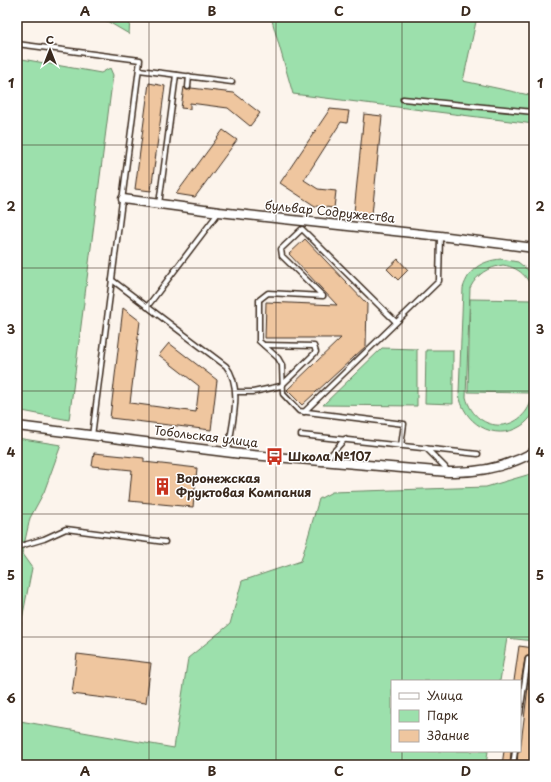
<svg xmlns="http://www.w3.org/2000/svg" width="551" height="782" viewBox="0 0 551 782" font-family="'Playpen Sans',sans-serif">
	<style>
		.green { fill: #9ce0ac; stroke: #6c8565; fill-rule: evenodd }
		.building { fill: #efc69f; stroke: #3b2a1e }
		.lines { fill: none; stroke-linecap: round; stroke-linejoin: round }
		.service-casing { stroke: #3b2a1e; stroke-width: 7 }
		.minor-casing { stroke: #3b2a1e; stroke-width: 11 }
		.service { stroke: #fff; stroke-width: 4 }
		.minor { stroke: #fff; stroke-width: 8 }
		.grid { fill: none; stroke: #3b2a1e; stroke-width: 1; stroke-opacity: 0.55 }
		.labels { text-anchor: middle; stroke-width: 3; stroke-linejoin: round; paint-order: stroke }
		.street-label { font-size: 12px; fill: #3b2a1e; stroke: #fff }
		.poi-label { font-size: 12px; font-weight: bold; fill: #3b2a1e; stroke: #fff; text-anchor: start }
		.neatline { fill: none; stroke: #3b2a1e; stroke-width: 1.5 }
		.grid-label { font-size: 13px; text-anchor: middle; font-weight: bold; fill: #3b2a1e }
	</style>
	<rect width="100%" height="100%" fill="#fcf4ec"/>
	<filter id="ink" filterUnits="userSpaceOnUse"><feTurbulence type="fractalNoise" baseFrequency=".025" numOctaves="2"/><feDisplacementMap in="SourceGraphic" scale="8" xChannelSelector="R" yChannelSelector="G"/><feConvolveMatrix kernelMatrix="1 2 1 2 8 2 1 2 1" color-interpolation-filters="sRGB"/></filter>
	<g filter="url(#ink)">
		<g class="green">
			<path d="M100,17H130L129,35V34Z"/>
			<path d="M271,17H477L463,81L534,96V124L293,94Z"/>
			<path d="M22,59L101,73L110,68L113,75L69,420L17,410V63Z"/>
			<path d="M501,259L518,262L534,275V413C530,418 526,423 521,426C494,443 462,422 459,393L463,288C469,269 481,261 501,259ZM503,265C522,268 531,280 534,298L533,394C526,434 476,436 466,397L470,288C478,273 487,268 503,265Z"/>
			<path d="M470,299L532,300L531,393L468,392Z"/>
			<path d="M382,348L417,349V406L323,405Z"/>
			<path d="M426,350H453V404L425,403Z"/>
			<path d="M17,438L61,445L44,492L30,518L22,554L32,568L17,645Z"/>
			<path d="M534,473V641L507,638L500,681H392V751H488L486,765H17V728L20,721L174,748L188,658L230,624L242,581L301,561L319,499L332,492L486,487Z"/>
		</g>
		<g class="building">
			<path d="M149,83L165,86L151,191L135,189Z"/>
			<path d="M184,87L187,90L191,88L234,93L260,113L250,126L228,108L190,103V109L181,108Z"/>
			<path d="M330,109L349,111L347,123L341,122L304,180L318,189L336,191L334,208L315,206L280,183Z"/>
			<path d="M364,114L382,116L372,214L354,212Z"/>
			<path d="M223,130L237,140L195,197L176,194Z"/>
			<path d="M305,239L367,304L366,346L302,405L287,390L341,338H265L266,302L337,305L289,254Z"/>
			<path d="M398,259L408,270L398,280L387,269Z"/>
			<path d="M123,308L140,321L130,403L196,412L199,386L159,355L169,343L217,380L211,430L110,418Z"/>
			<path d="M94,453L144,458V462L197,468L193,507L129,501L132,470L92,466Z"/>
			<path d="M519,646L534,648V656H527L525,658L520,689V681H514Z"/>
			<path d="M77,654L151,663L146,703L72,694Z"/>
			<path d="M531,663H534V747L532,765H517L518,751H520Z"/>
			<path d="M504,751H511L510,765H502Z"/>
		</g>
		<g class="lines">
			<defs>
				<g id="service">
					<path d="M17,44L140,60L92,436"/>
					<path d="M139,70L232,82"/>
					<path d="M188,87L189,76"/>
					<path d="M403,99L534,112"/>
					<path d="M159,204L176,75"/>
					<path d="M112,280L226,366C244,388 231,426 228,452"/>
					<path d="M147,307L219,212"/>
					<path d="M396,322L302,229L281,249L282,256L323,296L268,293L259,300V341L278,358L282,365L283,394L299,411L404,424L401,446"/>
					<path d="M236,392H253L281,386L316,352L314,346L264,345"/>
					<path d="M304,412L439,281L440,236"/>
					<path d="M301,435L478,454"/>
					<path d="M426,448L445,467L448,472"/>
					<path d="M325,461L345,439"/>
					<path d="M17,547L44,539L66,529L165,542"/>
					<path d="M520,713L528,659L534,660"/>
					<path d="M513,765L515,751"/>
				</g>
				<g id="minor">
					<path d="M123,199L219,212L440,236L534,248"/>
					<path d="M17,426L241,454L448,472C479,473 507,467 534,452"/>
				</g>
			</defs>
			<use href="#service" class="service-casing"/>
			<use href="#minor" class="minor-casing"/>
			<use href="#service" class="service"/>
			<use href="#minor" class="minor"/>
		</g>
	</g>
	<path class="grid" d="M149,17V765M276,17V765M402,17V681M17,145H534M17,268H534M17,391H534M17,514H534M17,637H534M402,751V765"/>
	<defs>
		<symbol id="bus-bare" viewBox="-9 -9 18 18"><path d="M-5-6H5V4H4V6H2V4H-2V6H-4V4H-5ZM-3.5-4V0h7V-4ZM-3.5 1.2v1.5H-2V1.2ZM2 1.2v1.5H3.5V1.2Z" fill="#c8321e" stroke="#fff" stroke-width="2.5" paint-order="stroke"/></symbol>
		<symbol id="building-bare" viewBox="-9 -9 18 18"><path d="M-4-6H4V6H1V3H-1V6H-4ZM-2.5-4.3h1.7v1.8h-1.7ZM.8-4.3h1.7v1.8H.8ZM-2.5-1h1.7V.8h-1.7ZM.8-1h1.7V.8H.8Z" fill="#c8321e" stroke="#fff" stroke-width="2.5" paint-order="stroke"/></symbol>
	</defs>
	<g fill-rule="evenodd">
		<use href="#bus-bare" x="262" y="444" width="25" height="25"/>
		<use href="#building-bare" x="150" y="474" width="25" height="25"/>
	</g>
	<g class="labels">
		<g class="street-label">
			<text transform="translate(330 212) rotate(6)" y="4">бульвар Содружества</text>
			<text transform="translate(206 437) rotate(7)" y="4">Тобольская улица</text>
		</g>
		<g class="poi-label">
			<text x="288" y="461">Школа №107</text>
			<text x="176" y="483">Воронежская<tspan x="176" dy="14">Фруктовая Компания</tspan></text>
		</g>
	</g>
	<rect width="551" height="782" fill="none" stroke="#fff" stroke-width="44"/>
	<rect x="391" y="680" width="130" height="72" fill="#ffffff" stroke="#b1aaa5"/>
	<rect x="399" y="693" width="20" height="6" fill="#ffffff" stroke="#b1aaa5"/>
	<text x="427" y="700" font-size="12" fill="#3b2a1e">Улица</text>
	<rect x="399" y="710" width="20" height="12" fill="#9ce0ac" stroke="#b1aaa5"/>
	<text x="427" y="720" font-size="12" fill="#3b2a1e">Парк</text>
	<rect x="399" y="730" width="20" height="12" fill="#efc69f" stroke="#b1aaa5"/>
	<text x="427" y="740" font-size="12" fill="#3b2a1e">Здание</text>
	<g transform="translate(50 50)" stroke="#ffffff" stroke-width="3" paint-order="stroke">
	<path d="M0-3L7 15L0 10L-7 15Z" fill="#3b2a1e"/>
	<text y="-6" font-size="11" font-weight="bold" text-anchor="middle" fill="#3b2a1e">С</text>
	</g>
	<rect x="22" y="22" width="507" height="738" class="neatline"/>
	<g class="grid-label">
		<text x="85" y="16">A</text>
		<text x="212" y="16">B</text>
		<text x="339" y="16">C</text>
		<text x="466" y="16">D</text>
		<text x="11" y="88">1</text>
		<text x="540" y="88">1</text>
		<text x="11" y="211">2</text>
		<text x="540" y="211">2</text>
		<text x="11" y="334">3</text>
		<text x="540" y="334">3</text>
		<text x="11" y="457">4</text>
		<text x="540" y="457">4</text>
		<text x="11" y="580">5</text>
		<text x="540" y="580">5</text>
		<text x="11" y="703">6</text>
		<text x="540" y="703">6</text>
		<text x="85" y="776">A</text>
		<text x="212" y="776">B</text>
		<text x="339" y="776">C</text>
		<text x="466" y="776">D</text>
	</g>
</svg>
